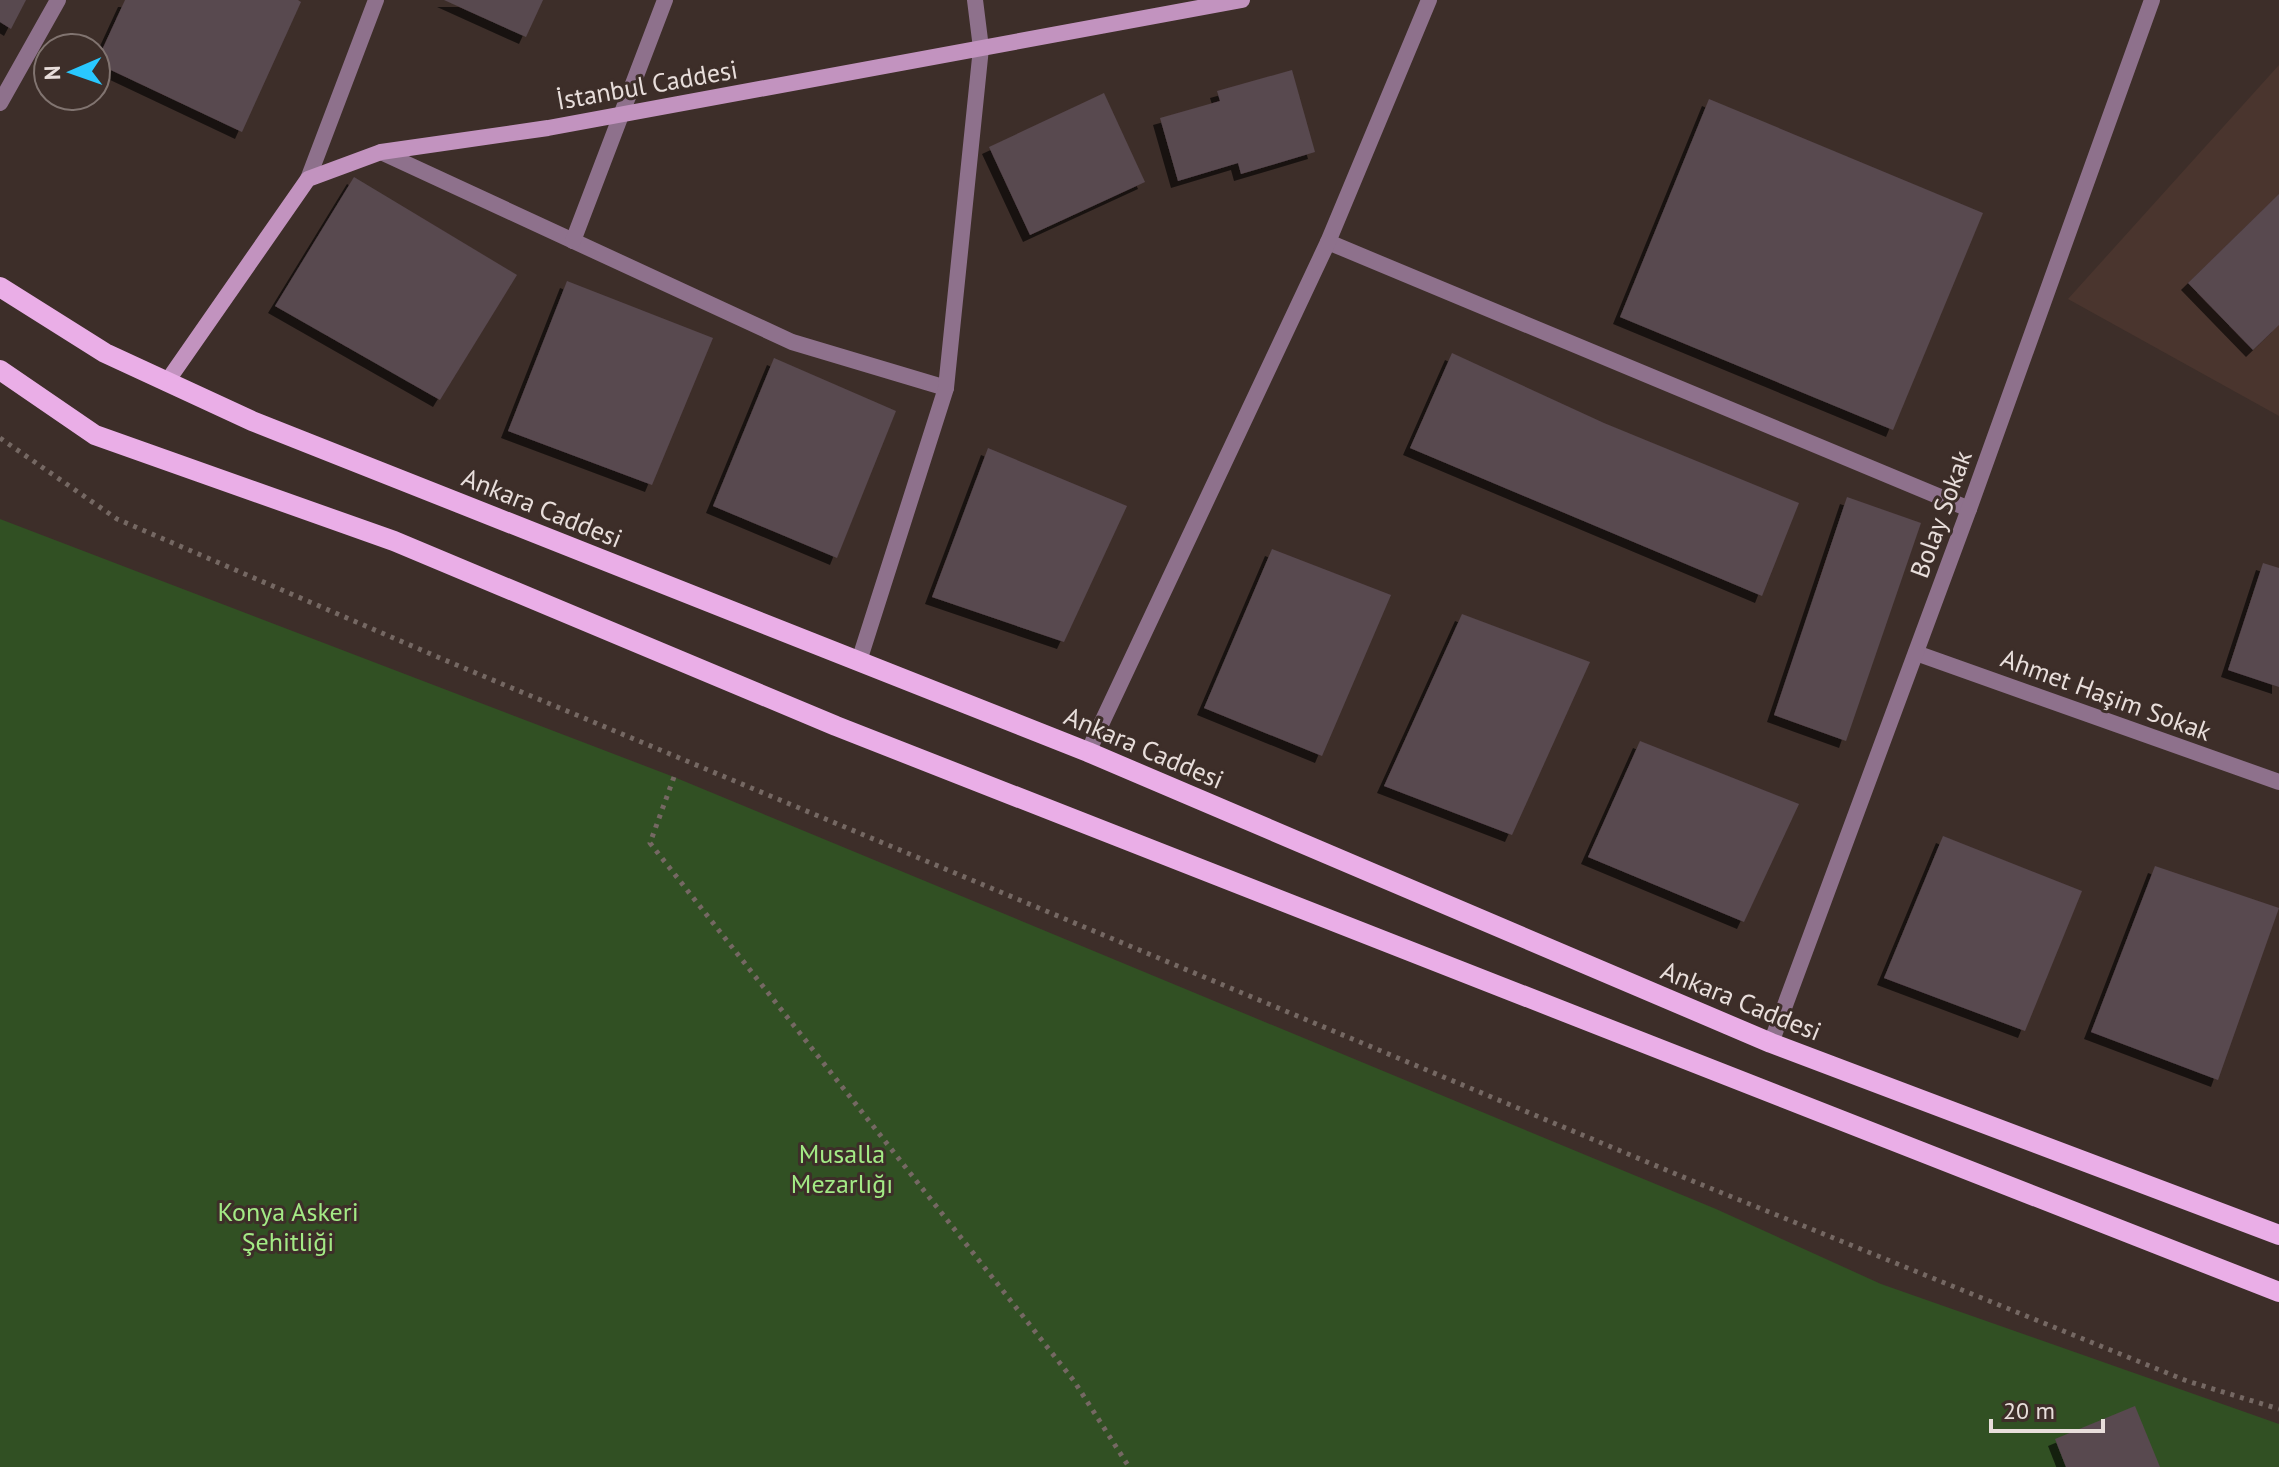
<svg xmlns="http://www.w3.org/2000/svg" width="2279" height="1467" viewBox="0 0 2279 1467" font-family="'PT Sans',sans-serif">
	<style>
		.built { fill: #4a352e }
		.green { fill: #315023 }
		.building { fill: #58484f; filter: url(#shadow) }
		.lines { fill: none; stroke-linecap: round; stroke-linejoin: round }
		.path { stroke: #756863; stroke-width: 5; stroke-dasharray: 4 6; stroke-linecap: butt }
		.street { stroke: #8e718c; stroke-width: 16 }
		.secondary { stroke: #c293bf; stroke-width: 16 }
		.primary { stroke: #eaaee7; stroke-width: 20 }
		.labels { text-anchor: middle; stroke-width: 6; stroke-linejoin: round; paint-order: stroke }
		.street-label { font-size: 26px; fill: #e8dedb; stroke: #3d2e29 }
		.park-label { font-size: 26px; fill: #a3ea85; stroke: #3d2e29 }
	</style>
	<defs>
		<filter id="shadow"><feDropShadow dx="-7" dy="7" stdDeviation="0" flood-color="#0009"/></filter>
	</defs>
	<rect width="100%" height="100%" fill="#3d2e29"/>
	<path class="built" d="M2279,65V416L2068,299Z"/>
	<path class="green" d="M0,519L674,777L1716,1209L1881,1284L2279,1424V1467H0Z"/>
	<g class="building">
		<path d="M0,0H26L11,29L0,22Z"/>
		<path d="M125,0H298L301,2L242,132L96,63Z"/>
		<path d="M444,0H543L526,37Z"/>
		<path d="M1292,70L1315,152L1241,174L1238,163L1178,181L1160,118L1220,101L1217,91Z"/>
		<path d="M1104,93L1145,182L1030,235L989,147Z"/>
		<path d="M1709,99L1983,213L1893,430L1620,317Z"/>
		<path d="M354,177L517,275L440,400L275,306Z"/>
		<path d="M2279,194V325L2253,350L2188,283Z"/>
		<path d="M567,281L713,338L652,485L508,431Z"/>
		<path d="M1452,353L1604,423L1799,503L1762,596L1410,448Z"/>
		<path d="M774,358L896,411L837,558L713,506Z"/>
		<path d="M988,448L1127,506L1064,642L932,597Z"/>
		<path d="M1847,497L1921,523L1846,741L1774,715Z"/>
		<path d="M1272,549L1391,595L1322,756L1204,708Z"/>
		<path d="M2263,563L2279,568V687L2228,670Z"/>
		<path d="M1462,614L1590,662L1512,835L1384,786Z"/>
		<path d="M1640,741L1799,804L1744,922L1588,857Z"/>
		<path d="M1943,836L2082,891L2025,1031L1884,978Z"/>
		<path d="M2155,866L2279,908L2218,1080L2091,1032Z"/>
		<path d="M2135,1406L2160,1467H2066L2055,1439Z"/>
	</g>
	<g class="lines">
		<g class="path">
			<path d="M0,438L117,519L440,658L1695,1182L2187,1381L2279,1409"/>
			<path d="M674,777L650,843L1074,1381L1129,1467"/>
		</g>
		<g class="street">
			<path d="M0,103L58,0"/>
			<path d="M381,152L792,342L946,388"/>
			<path d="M308,179L376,0"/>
			<path d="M573,241L665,0"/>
			<path d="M1328,242L1969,509"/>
			<path d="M1916,653L2279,782"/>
			<path d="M859,661L946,388L981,48L975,0"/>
			<path d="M1088,752L1328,242L1429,0"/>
			<path d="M1771,1043L1969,509L2152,0"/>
		</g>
		<path class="secondary" d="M166,383L308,179L381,152L548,128L1242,0"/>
		<g class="primary">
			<path d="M0,287L105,353L252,421L1088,752L1771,1043L2279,1235"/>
			<path d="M0,370L95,435L394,541L836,726L2279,1292"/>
		</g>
	</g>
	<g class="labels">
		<g class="street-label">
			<text transform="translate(647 85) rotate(-10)" y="9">İstanbul Caddesi</text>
			<text transform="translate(542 508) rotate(22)" y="9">Ankara Caddesi</text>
			<text transform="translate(1941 514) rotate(-70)" y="9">Bolay Sokak</text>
			<text transform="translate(2106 695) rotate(20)" y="9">Ahmet Haşim Sokak</text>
			<text transform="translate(1144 748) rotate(23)" y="9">Ankara Caddesi</text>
			<text transform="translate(1741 1001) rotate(22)" y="9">Ankara Caddesi</text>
		</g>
		<g class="park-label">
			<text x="842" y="1163">Musalla<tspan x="842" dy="30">Mezarlığı</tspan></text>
			<text x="288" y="1221">Konya Askeri<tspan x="288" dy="30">Şehitliği</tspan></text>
		</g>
	</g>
	<g transform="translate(72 72) rotate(268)"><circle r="38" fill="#3d2e29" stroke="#817470" stroke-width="2"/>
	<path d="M0-6L14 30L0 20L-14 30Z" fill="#29c8ff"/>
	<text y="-12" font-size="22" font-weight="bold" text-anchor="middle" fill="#e8dedb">N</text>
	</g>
	<path d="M1991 1419v12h112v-12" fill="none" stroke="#e8dedb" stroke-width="4"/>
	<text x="2003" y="1419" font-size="24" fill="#e8dedb" stroke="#3d2e29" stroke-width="6" paint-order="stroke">20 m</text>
</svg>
